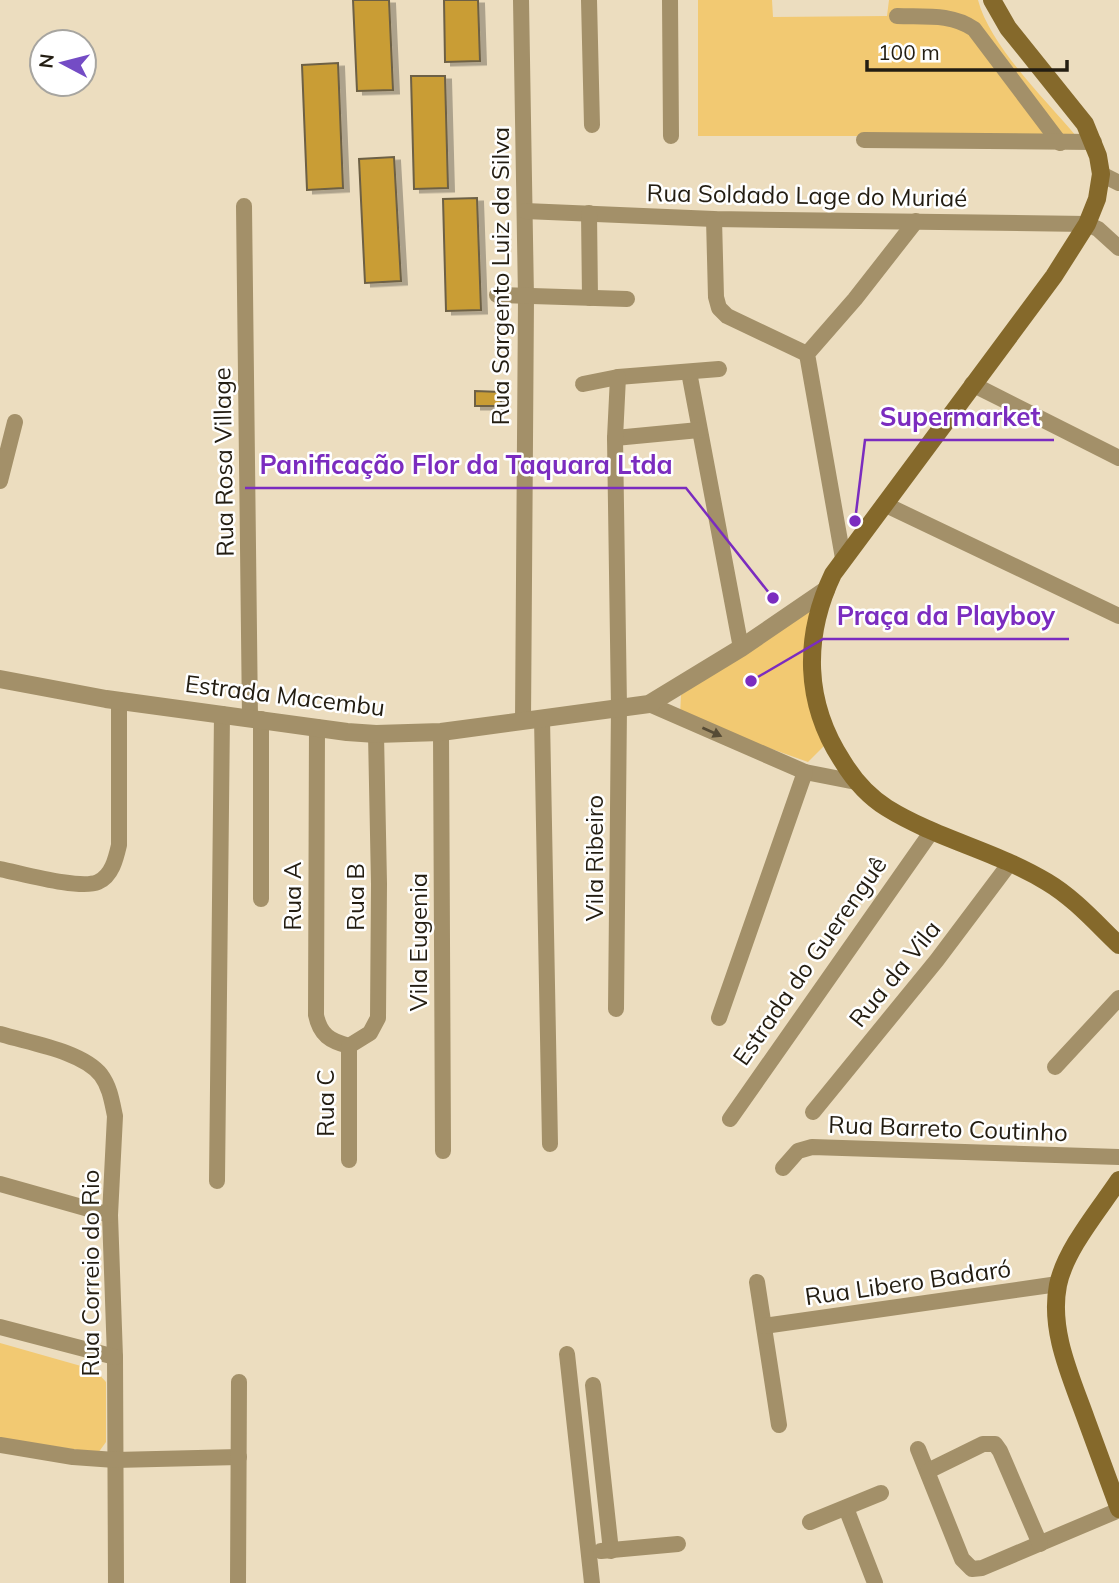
<svg xmlns="http://www.w3.org/2000/svg" width="1119" height="1583" viewBox="0 0 1119 1583" font-family="Mulish,sans-serif">
	<style>
		.green { fill: #f2c972 }
		.building { fill: #c99d35; stroke: #6d6045; stroke-width: 2; filter: url(#shadow) }
		.lines { fill: none; stroke-linecap: round; stroke-linejoin: round }
		.minor { stroke: #a39069; stroke-width: 16 }
		.tertiary { stroke: #a39069; stroke-width: 18 }
		.secondary { stroke: #85692b; stroke-width: 18 }
		.oneway { fill: #564b35 }
		.labels { text-anchor: middle; stroke-width: 5; stroke-linejoin: round; paint-order: stroke }
		.street-label { font-size: 24px; fill: #231d12; stroke: #fff }
		.leader { fill: none; stroke: #7b2cbf; stroke-width: 2.5 }
		.callout-dot { fill: #7b2cbf; stroke: #fff; stroke-width: 2.5 }
		.callout-label { font-size: 26px; text-anchor: middle; font-weight: bold; fill: #7b2cbf; stroke: #fff; stroke-width: 5; stroke-linejoin: round; paint-order: stroke }
	</style>
	<defs>
		<filter id="shadow"><feDropShadow dx="6" dy="3.5" stdDeviation="0" flood-color="#0004"/></filter>
	</defs>
	<rect width="100%" height="100%" fill="#ecddbf"/>
	<g class="green">
		<path d="M698,0H772L773,17L887,16L889,0H978C990,46 1045,99 1076,136H698Z"/>
		<path d="M818,601L813,614L828,742L808,762L680,716L681,695Z"/>
		<path d="M0,1343L95,1370L106,1382V1442L98,1453L0,1438Z"/>
	</g>
	<g class="building">
		<path d="M353,0H389L393,90L357,91Z"/>
		<path d="M444,0H478L480,61L445,62Z"/>
		<path d="M338,63L343,188L307,190L302,65Z"/>
		<path d="M411,76H445L448,188L414,189Z"/>
		<path d="M394,157L401,281L365,283L359,159Z"/>
		<path d="M477,198L481,310L446,311L443,199Z"/>
		<path d="M475,391L501,392V406H475Z"/>
	</g>
	<g class="lines">
		<g class="minor">
			<path d="M521,0L526,298L523,721"/>
			<path d="M589,0L592,125"/>
			<path d="M670,0L671,136"/>
			<path d="M897,16C924,17 951,13 974,29L1060,143"/>
			<path d="M864,140L1094,142"/>
			<path d="M1101,174L1119,183"/>
			<path d="M244,206L250,718"/>
			<path d="M525,211L714,219L1087,224L1098,229L1119,248"/>
			<path d="M589,213L590,298"/>
			<path d="M714,219L716,297L719,308L727,316L807,354"/>
			<path d="M497,295L627,299"/>
			<path d="M689,372L741,648"/>
			<path d="M583,384L618,377L719,369"/>
			<path d="M972,384L1119,458"/>
			<path d="M615,438L699,430"/>
			<path d="M0,481L15,422"/>
			<path d="M884,504L1119,616"/>
			<path d="M843,558L807,354L855,299L916,221"/>
			<path d="M649,704L805,772L856,782"/>
			<path d="M542,718L550,1144"/>
			<path d="M261,719V899"/>
			<path d="M317,727L316,1015C320,1035 330,1041 349,1046"/>
			<path d="M441,732L443,1151"/>
			<path d="M0,869C21,873 80,890 98,882C112,876 116,858 119,845V700"/>
			<path d="M616,1009L619,707L615,438L618,377"/>
			<path d="M719,1018L805,772"/>
			<path d="M0,1034C29,1043 82,1051 101,1075C110,1087 112,1102 115,1116L110,1215L115,1357L116,1583"/>
			<path d="M349,1046L370,1033L378,1018L379,884L376,734"/>
			<path d="M349,1046V1160"/>
			<path d="M1055,1067L1119,998"/>
			<path d="M813,1112L937,960L1010,863"/>
			<path d="M730,1119L932,831"/>
			<path d="M783,1168L798,1151L812,1147L1119,1157"/>
			<path d="M217,1181L222,714"/>
			<path d="M0,1184L110,1215"/>
			<path d="M757,1282L779,1425"/>
			<path d="M764,1326L1058,1284"/>
			<path d="M0,1327L115,1357"/>
			<path d="M567,1354L592,1583"/>
			<path d="M593,1385L611,1551"/>
			<path d="M0,1445L73,1457L115,1460L239,1457"/>
			<path d="M918,1449L962,1559L972,1569L982,1568L1119,1510"/>
			<path d="M928,1471L983,1444H995L1000,1451L1040,1544"/>
			<path d="M846,1508L875,1583"/>
			<path d="M810,1522L881,1493"/>
			<path d="M601,1551L678,1544"/>
			<path d="M238,1583L239,1382"/>
		</g>
		<path class="tertiary" d="M0,679L106,699L347,732L376,734L441,732L649,704L741,648L826,590"/>
		<g class="secondary">
			<path d="M992,0L1008,28L1085,124L1098,156L1101,174L1097,199L1087,224L1054,276L833,574C803,637 804,703 843,762C854,780 868,796 887,808C937,839 996,851 1047,882C1074,898 1096,923 1119,945"/>
			<path d="M1119,1180C1099,1210 1065,1250 1058,1285C1049,1331 1071,1377 1086,1419C1097,1449 1108,1479 1119,1509"/>
		</g>
	</g>
	<defs><path id="oneway-solid" d="M-6-.8H1V-3.2L6.5 0L1 3.2V.8H-6Z" transform="scale(1.75)"/></defs>
	<use class="oneway" href="#oneway-solid" transform="translate(712 732) rotate(24)"/>
	<g class="labels">
		<g class="street-label">
			<text transform="translate(807 196) rotate(1)" y="8">Rua Soldado Lage do Muriaé</text>
			<text transform="translate(501 276) rotate(-90)" y="8">Rua Sargento Luiz da Silva</text>
			<text transform="translate(224 462) rotate(-91)" y="8">Rua Rosa Village</text>
			<text transform="translate(285 696) rotate(7)" y="8">Estrada Macembu</text>
			<text transform="translate(595 858) rotate(-90)" y="8">Vila Ribeiro</text>
			<text transform="translate(293 896) rotate(-90)" y="8">Rua A</text>
			<text transform="translate(356 897) rotate(-90)" y="8">Rua B</text>
			<text transform="translate(419 942) rotate(-90)" y="8">Vila Eugenia</text>
			<text transform="translate(810 961) rotate(-55)" y="8">Estrada do Guerenguê</text>
			<text transform="translate(895 974) rotate(-51)" y="8">Rua da Vila</text>
			<text transform="translate(326 1103) rotate(-90)" y="8">Rua C</text>
			<text transform="translate(948 1129) rotate(2)" y="8">Rua Barreto Coutinho</text>
			<text transform="translate(91 1273) rotate(-90)" y="8">Rua Correio do Rio</text>
			<text transform="translate(908 1283) rotate(-8)" y="8">Rua Libero Badaró</text>
		</g>
	</g>
	<path class="leader" d="M855 521L865 440H1054M773 598L686 488H245M751 681L823 639H1069"/>
	<g class="callout-dot">
		<circle cx="855" cy="521" r="7"/>
		<circle cx="773" cy="598" r="7"/>
		<circle cx="751" cy="681" r="7"/>
	</g>
	<g class="callout-label">
		<text x="960" y="426">Supermarket</text>
		<text x="466" y="474">Panificação Flor da Taquara Ltda</text>
		<text x="946" y="625">Praça da Playboy</text>
	</g>
	<g transform="translate(63 63) rotate(277)"><circle r="33" fill="#ffffff" stroke="#a7a5a0" stroke-width="2"/>
	<path d="M0-5L12 26L0 18L-12 26Z" fill="#744cc5"/>
	<text y="-10" font-size="19" font-weight="bold" text-anchor="middle" fill="#231d12">N</text>
	</g>
	<path d="M867 60v10h200v-10" fill="none" stroke="#231d12" stroke-width="3.5"/>
	<text x="878" y="60" font-size="21" fill="#231d12" stroke="#ffffff" stroke-width="5" paint-order="stroke">100 m</text>
</svg>
